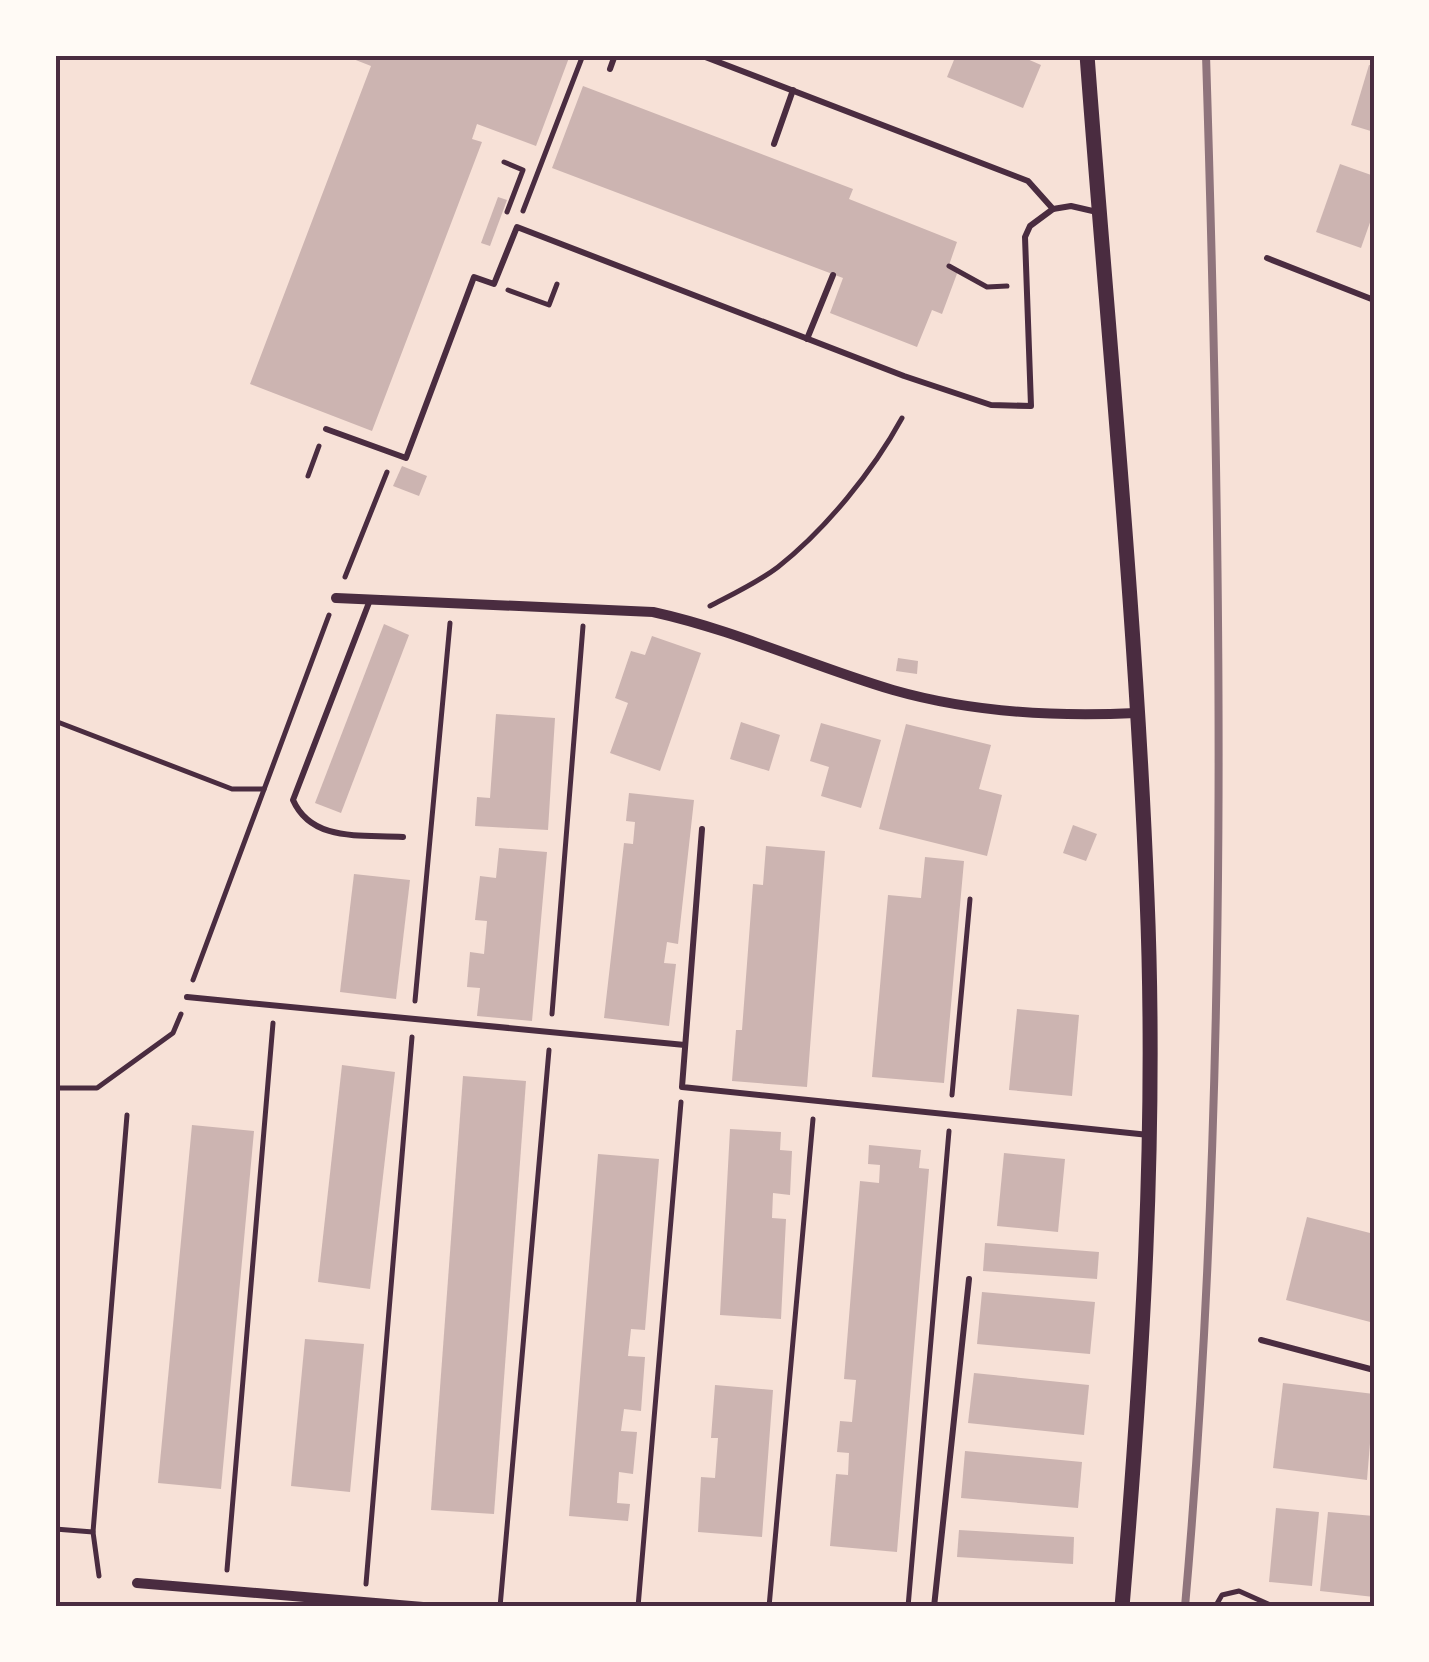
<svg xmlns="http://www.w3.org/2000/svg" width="1429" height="1662" viewBox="0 0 1429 1662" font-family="'Open Sans',sans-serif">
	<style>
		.building { fill: #ccb4b1 }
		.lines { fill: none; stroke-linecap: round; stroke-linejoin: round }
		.path { stroke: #4a2c40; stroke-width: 5 }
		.service { stroke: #4a2c40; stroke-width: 6 }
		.minor { stroke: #4a2c40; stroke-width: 10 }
		.tertiary { stroke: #4a2c40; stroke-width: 15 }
		.rail { stroke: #8f747c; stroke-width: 8 }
		.neatline { fill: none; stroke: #4a2c40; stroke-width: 4 }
	</style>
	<rect width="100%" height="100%" fill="#f7e1d7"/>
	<g class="building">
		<path d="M343,55H570L536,146L477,124L472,139L482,142L372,431L250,384L371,66Z"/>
		<path d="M956,55H1018L1041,65L1023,108L947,77Z"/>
		<path d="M1369,65L1374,66V132L1351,125Z"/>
		<path d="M583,86L853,189L849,199L957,242L948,268L958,271L942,314L932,310L917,347L830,313L843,278L552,168Z"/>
		<path d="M1340,164L1374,176V211L1361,248L1316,232Z"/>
		<path d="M498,197L507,200L490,246L481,243Z"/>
		<path d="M402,466L427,476L419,496L393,486Z"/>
		<path d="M384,624L409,635L341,813L315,803Z"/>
		<path d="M652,636L701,653L660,771L610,753L628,703L615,698L631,651L645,655Z"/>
		<path d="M898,658L918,661L917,674L896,671Z"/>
		<path d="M496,714L555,718L548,830L475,826L477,797L490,798Z"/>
		<path d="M741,722L780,735L769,771L730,759Z"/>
		<path d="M821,723L881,740L861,808L821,796L829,767L810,761Z"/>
		<path d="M906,724L991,745L979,789L1002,795L987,856L879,829Z"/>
		<path d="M629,793L694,800L678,944L667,942L664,963L676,964L669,1026L604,1018L624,843L633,844L635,822L626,821Z"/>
		<path d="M1073,825L1097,834L1086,861L1063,853Z"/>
		<path d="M766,846L825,851L807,1087L732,1081L736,1030H742L753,884L763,885Z"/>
		<path d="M499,848L547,852L532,1021L477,1016L480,988L467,987L470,952L484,954L487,921L475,920L480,876L496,878Z"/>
		<path d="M925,857L964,861L944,1083L872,1077L888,895L921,898Z"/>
		<path d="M354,874L410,880L396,999L340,992Z"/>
		<path d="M1017,1009L1079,1015L1072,1096L1009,1090Z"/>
		<path d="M342,1065L395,1072L370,1289L318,1282Z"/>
		<path d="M463,1076L526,1081L494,1514L431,1510Z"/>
		<path d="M192,1125L254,1131L221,1489L158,1483Z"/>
		<path d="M730,1129L781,1132L780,1150L792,1151L790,1195L773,1193L772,1218L786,1219L781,1319L720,1315Z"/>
		<path d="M869,1145L921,1150L919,1168L929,1169L897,1552L830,1546L836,1474L848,1475L849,1453L837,1452L840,1421L852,1422L856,1380L844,1379L860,1181L879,1183L880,1165L868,1164Z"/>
		<path d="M1004,1153L1065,1159L1058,1232L997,1226Z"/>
		<path d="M598,1154L659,1159L645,1330L631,1329L628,1356L645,1357L641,1411L624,1409L621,1431L637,1432L633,1474L619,1472L617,1503L630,1504L628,1521L569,1516Z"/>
		<path d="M1307,1217L1374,1234V1323L1286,1300Z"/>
		<path d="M985,1243L1099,1252L1097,1279L983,1271Z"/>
		<path d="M982,1292L1095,1302L1090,1354L977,1344Z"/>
		<path d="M305,1339L364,1344L350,1492L291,1486Z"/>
		<path d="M974,1373L1089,1385L1084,1435L968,1423Z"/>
		<path d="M1283,1383L1374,1394L1367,1480L1273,1468Z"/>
		<path d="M715,1385L773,1390L762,1537L698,1532L701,1477L715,1478L718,1438H711Z"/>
		<path d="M965,1451L1082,1462L1078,1508L961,1498Z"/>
		<path d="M1276,1508L1319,1512L1312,1586L1269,1582Z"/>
		<path d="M1328,1512L1374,1516V1597L1320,1591Z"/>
		<path d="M959,1530L1074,1537L1073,1564L957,1557Z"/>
	</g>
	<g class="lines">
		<g class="path">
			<path d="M504,162L523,170L507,212"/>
			<path d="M523,211L583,55"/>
			<path d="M949,266L987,287L1007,286"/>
			<path d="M508,290L549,305L557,284"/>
			<path d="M308,476L319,446"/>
			<path d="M345,577L387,472"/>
			<path d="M710,606C733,594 757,583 778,567C826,529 873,471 902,418"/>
			<path d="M55,721L232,789H264"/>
			<path d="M193,980L329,615"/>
			<path d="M415,1001L450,623"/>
			<path d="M552,1014L583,626"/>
			<path d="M55,1088H97L173,1033L181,1014"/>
			<path d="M952,1095L970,899"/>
			<path d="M55,1529L93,1532"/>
			<path d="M227,1570L273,1023"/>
			<path d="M99,1576L93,1532L127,1115"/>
			<path d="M366,1584L412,1037"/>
			<path d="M500,1607L549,1050"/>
			<path d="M638,1607L681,1102"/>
			<path d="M769,1607L813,1119"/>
			<path d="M908,1607L949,1131"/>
			<path d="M1215,1607L1222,1595L1239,1591L1275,1607"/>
		</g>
		<g class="service">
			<path d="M700,55L1028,181L1053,209L1071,206L1097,212"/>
			<path d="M610,69L615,55"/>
			<path d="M774,144L793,90"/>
			<path d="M1267,258L1374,300"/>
			<path d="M807,339L833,275"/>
			<path d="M326,429L406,458L474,277L494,284L517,227L904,376L991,405L1031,406L1025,237L1030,226L1053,209"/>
			<path d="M370,600L293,800C312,843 363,834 403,837"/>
			<path d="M702,829L682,1087L1149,1135"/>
			<path d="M187,997L685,1045"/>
			<path d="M1261,1340L1374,1370"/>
			<path d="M934,1607L969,1279"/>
		</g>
		<g class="minor">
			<path d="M336,598L653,612C735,630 812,666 893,690C970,712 1056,717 1136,713"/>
			<path d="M137,1583L423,1607"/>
		</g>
		<path class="tertiary" d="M1087,55C1108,335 1136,616 1147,897C1157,1134 1142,1370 1122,1607"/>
		<path class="rail" d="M1185,1607C1230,1092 1222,571 1206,55"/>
	</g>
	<rect width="1429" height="1662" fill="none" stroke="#fffaf5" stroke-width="115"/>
	<rect x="58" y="58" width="1314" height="1546" class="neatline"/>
</svg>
